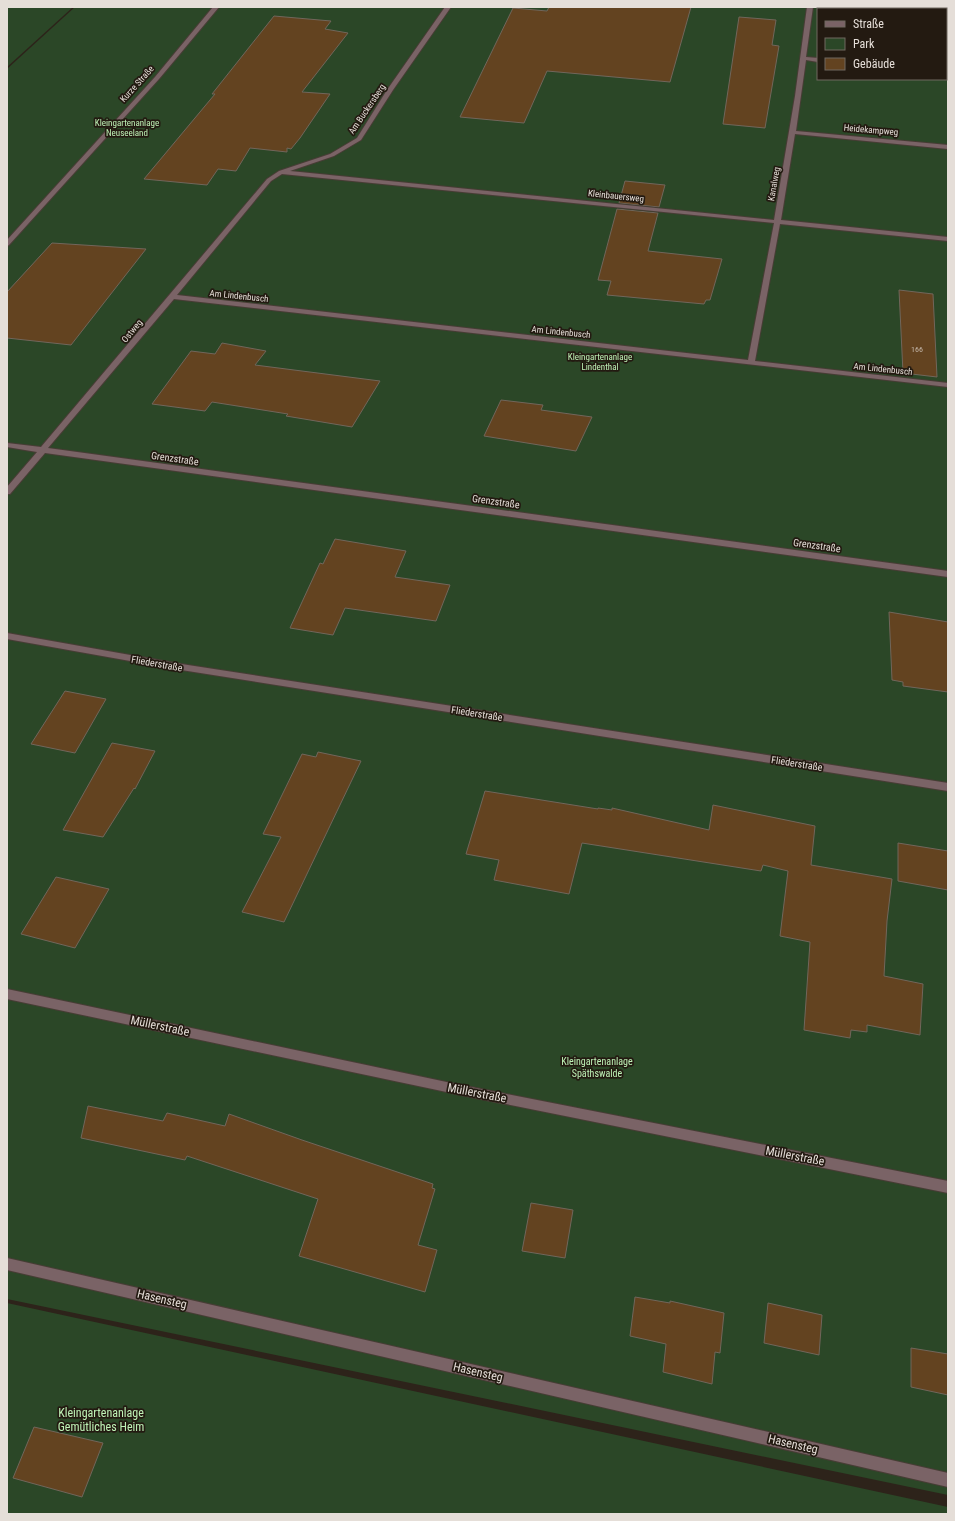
<svg xmlns="http://www.w3.org/2000/svg" width="955" height="1521" viewBox="0 0 955 1521" font-family="'Roboto Condensed',sans-serif">
	<style>
		.green { fill: #2b4727; fill-rule: evenodd }
		.building { fill: #634320; stroke: #71665b }
		.lines { fill: none; stroke-linecap: round; stroke-linejoin: round }
		.minor-casing { stroke: #473d35; stroke-width: 2 }
		.minor { fill: #7a6366; fill-rule: evenodd }
		.labels { text-anchor: middle; stroke-width: 3.5; stroke-linejoin: round; paint-order: stroke }
		.number-label { font-size: 8px; fill: #c4b7aa }
		.far-street-label { font-size: 9px; fill: #e5ded8; stroke: #231a11 }
		.far-park-label { font-size: 9px; fill: #bff3b7; stroke: #231a11 }
		.street-label { font-size: 10px; fill: #e5ded8; stroke: #231a11 }
		.park-label { font-size: 10px; fill: #bff3b7; stroke: #231a11 }
		.near-street-label { font-size: 12px; fill: #e5ded8; stroke: #231a11 }
		.near-park-label { font-size: 12px; fill: #bff3b7; stroke: #231a11 }
	</style>
	<rect width="100%" height="100%" fill="#2d231a"/>
	<g class="green">
		<path d="M7,7H73L7,67Z"/>
		<path d="M75,7H948V1495L7,1299V69ZM818,9H946V79H818Z"/>
		<path d="M7,1303L948,1507V1514H7Z"/>
	</g>
	<g class="building">
		<path d="M549,7H691L670,82L547,71L524,123L460,117L513,8L547,11Z"/>
		<path d="M274,16L331,21L325,29L348,33L302,92L330,94L300,138L291,149L287,148V152L250,148L236,171L218,169L207,185L144,179L215,94H212Z"/>
		<path d="M739,17L776,20L772,45L779,46L765,128L723,124Z"/>
		<path d="M625,181L665,185L659,207L619,203Z"/>
		<path d="M617,209L658,213L648,251L722,259L710,300H706L704,304L607,295L611,281L598,280Z"/>
		<path d="M52,243L146,249L71,345L7,338V292Z"/>
		<path d="M899,290L933,294L937,377L903,373Z"/>
		<path d="M222,343L266,351L255,365L380,381L352,427L286,416L288,414L212,402L205,411L152,404L191,351L215,354Z"/>
		<path d="M501,400L543,405L541,410L592,417L576,451L484,436Z"/>
		<path d="M335,539L406,551L395,577L450,585L436,621L345,608L333,635L290,628L320,563L323,564Z"/>
		<path d="M889,612L948,622V692L903,686V682L892,680Z"/>
		<path d="M65,691L106,699L75,753L31,744Z"/>
		<path d="M112,743L155,751L135,789L134,788L103,837L63,830Z"/>
		<path d="M318,752L361,761L284,922L242,912L281,837L263,834L302,754L316,757Z"/>
		<path d="M485,791L598,809V808L612,810V808L709,830L713,805L815,826L811,865L892,879L887,921L884,976L923,984L920,1035L867,1025V1032L851,1030L850,1038L804,1030L810,942L780,936L788,871L763,865L761,871L582,843L569,894L494,880L499,860L466,854Z"/>
		<path d="M898,843L948,851V890L898,881Z"/>
		<path d="M56,877L109,889L75,948L21,934Z"/>
		<path d="M88,1106L163,1121L167,1113L225,1126L229,1114L302,1140L433,1184L432,1188L435,1189L418,1245L437,1250L425,1292L299,1256L318,1199L187,1156L185,1160L81,1138Z"/>
		<path d="M531,1203L573,1210L565,1258L522,1251Z"/>
		<path d="M635,1297L670,1303V1301L724,1313L720,1353L715,1352L712,1384L663,1372L666,1344L630,1336Z"/>
		<path d="M768,1303L822,1315L819,1355L764,1343Z"/>
		<path d="M911,1348L948,1354V1395L911,1387Z"/>
		<path d="M34,1427L103,1443L82,1497L13,1478Z"/>
	</g>
	<g class="lines">
		<defs>
			<g id="minor">
				<path d="M213,7H219L159,79L9,245L7,246V240L155,77Z"/>
				<path d="M445,7H451L393,90L361,140L334,156L290,171L774,220L795,96L807,7H813L806,57L818,58V62L806,60L796,131L948,145V149L795,134L781,220L948,237V241L780,224L755,361L948,383V387L174,299L48,448L948,571V577L45,453L10,494H7V487L37,452L7,447V443L41,447L267,179L279,171L330,154L357,138L387,90ZM282,174L774,223L748,360L177,295L271,181Z"/>
				<rect x="946" y="69" width="2" height="4"/>
				<path d="M7,633L175,663L948,783V791L175,669L7,639Z"/>
				<path d="M7,989L456,1084L948,1181V1193L456,1094L7,999Z"/>
				<path d="M7,1258L948,1473V1487L7,1270Z"/>
			</g>
		</defs>
		<use href="#minor" class="minor-casing"/>
		<use href="#minor" class="minor"/>
	</g>
	<g class="labels">
		<g class="number-label">
			<text x="917" y="352">166</text>
		</g>
		<g class="far-street-label">
			<text transform="translate(137 84) rotate(-48)" y="3">Kurze Straße</text>
			<text transform="translate(367 109) rotate(-56)" y="3">Am Buckersberg</text>
			<text transform="translate(871 130) rotate(5)" y="3">Heidekampweg</text>
			<text transform="translate(774 184) rotate(-80)" y="3">Kanalweg</text>
			<text transform="translate(616 196) rotate(6)" y="3">Kleinbauersweg</text>
			<text transform="translate(239 296) rotate(6)" y="3">Am Lindenbusch</text>
			<text transform="translate(132 331) rotate(-50)" y="3">Ostweg</text>
			<text transform="translate(561 332) rotate(6)" y="3">Am Lindenbusch</text>
			<text transform="translate(883 369) rotate(6)" y="3">Am Lindenbusch</text>
		</g>
		<g class="far-park-label">
			<text x="127" y="126">Kleingartenanlage<tspan x="127" dy="10">Neuseeland</tspan></text>
			<text x="600" y="360">Kleingartenanlage<tspan x="600" dy="10">Lindenthal</tspan></text>
		</g>
		<g class="street-label">
			<text transform="translate(175 458) rotate(8)" y="4">Grenzstraße</text>
			<text transform="translate(496 501) rotate(8)" y="4">Grenzstraße</text>
			<text transform="translate(817 545) rotate(8)" y="4">Grenzstraße</text>
			<text transform="translate(157 663) rotate(10)" y="4">Fliederstraße</text>
			<text transform="translate(477 713) rotate(9)" y="4">Fliederstraße</text>
			<text transform="translate(797 763) rotate(9)" y="4">Fliederstraße</text>
		</g>
		<g class="park-label">
			<text x="597" y="1065">Kleingartenanlage<tspan x="597" dy="12">Späthswalde</tspan></text>
		</g>
		<g class="near-street-label">
			<text transform="translate(160 1026) rotate(12)" y="4">Müllerstraße</text>
			<text transform="translate(477 1093) rotate(11)" y="4">Müllerstraße</text>
			<text transform="translate(795 1156) rotate(11)" y="4">Müllerstraße</text>
			<text transform="translate(162 1299) rotate(13)" y="4">Hasensteg</text>
			<text transform="translate(478 1372) rotate(13)" y="4">Hasensteg</text>
			<text transform="translate(793 1444) rotate(13)" y="4">Hasensteg</text>
		</g>
		<g class="near-park-label">
			<text x="101" y="1417">Kleingartenanlage<tspan x="101" dy="14">Gemütliches Heim</tspan></text>
		</g>
	</g>
	<rect width="955" height="1521" fill="none" stroke="#e5ded8" stroke-width="16"/>
	<rect x="817" y="8" width="130" height="72" fill="#231a11" stroke="#716861"/>
	<rect x="825" y="21" width="20" height="6" fill="#7a6366" stroke="#716861"/>
	<text x="853" y="28" font-size="12" fill="#e5ded8">Straße</text>
	<rect x="825" y="38" width="20" height="12" fill="#2b4727" stroke="#716861"/>
	<text x="853" y="48" font-size="12" fill="#e5ded8">Park</text>
	<rect x="825" y="58" width="20" height="12" fill="#634320" stroke="#716861"/>
	<text x="853" y="68" font-size="12" fill="#e5ded8">Gebäude</text>
</svg>
